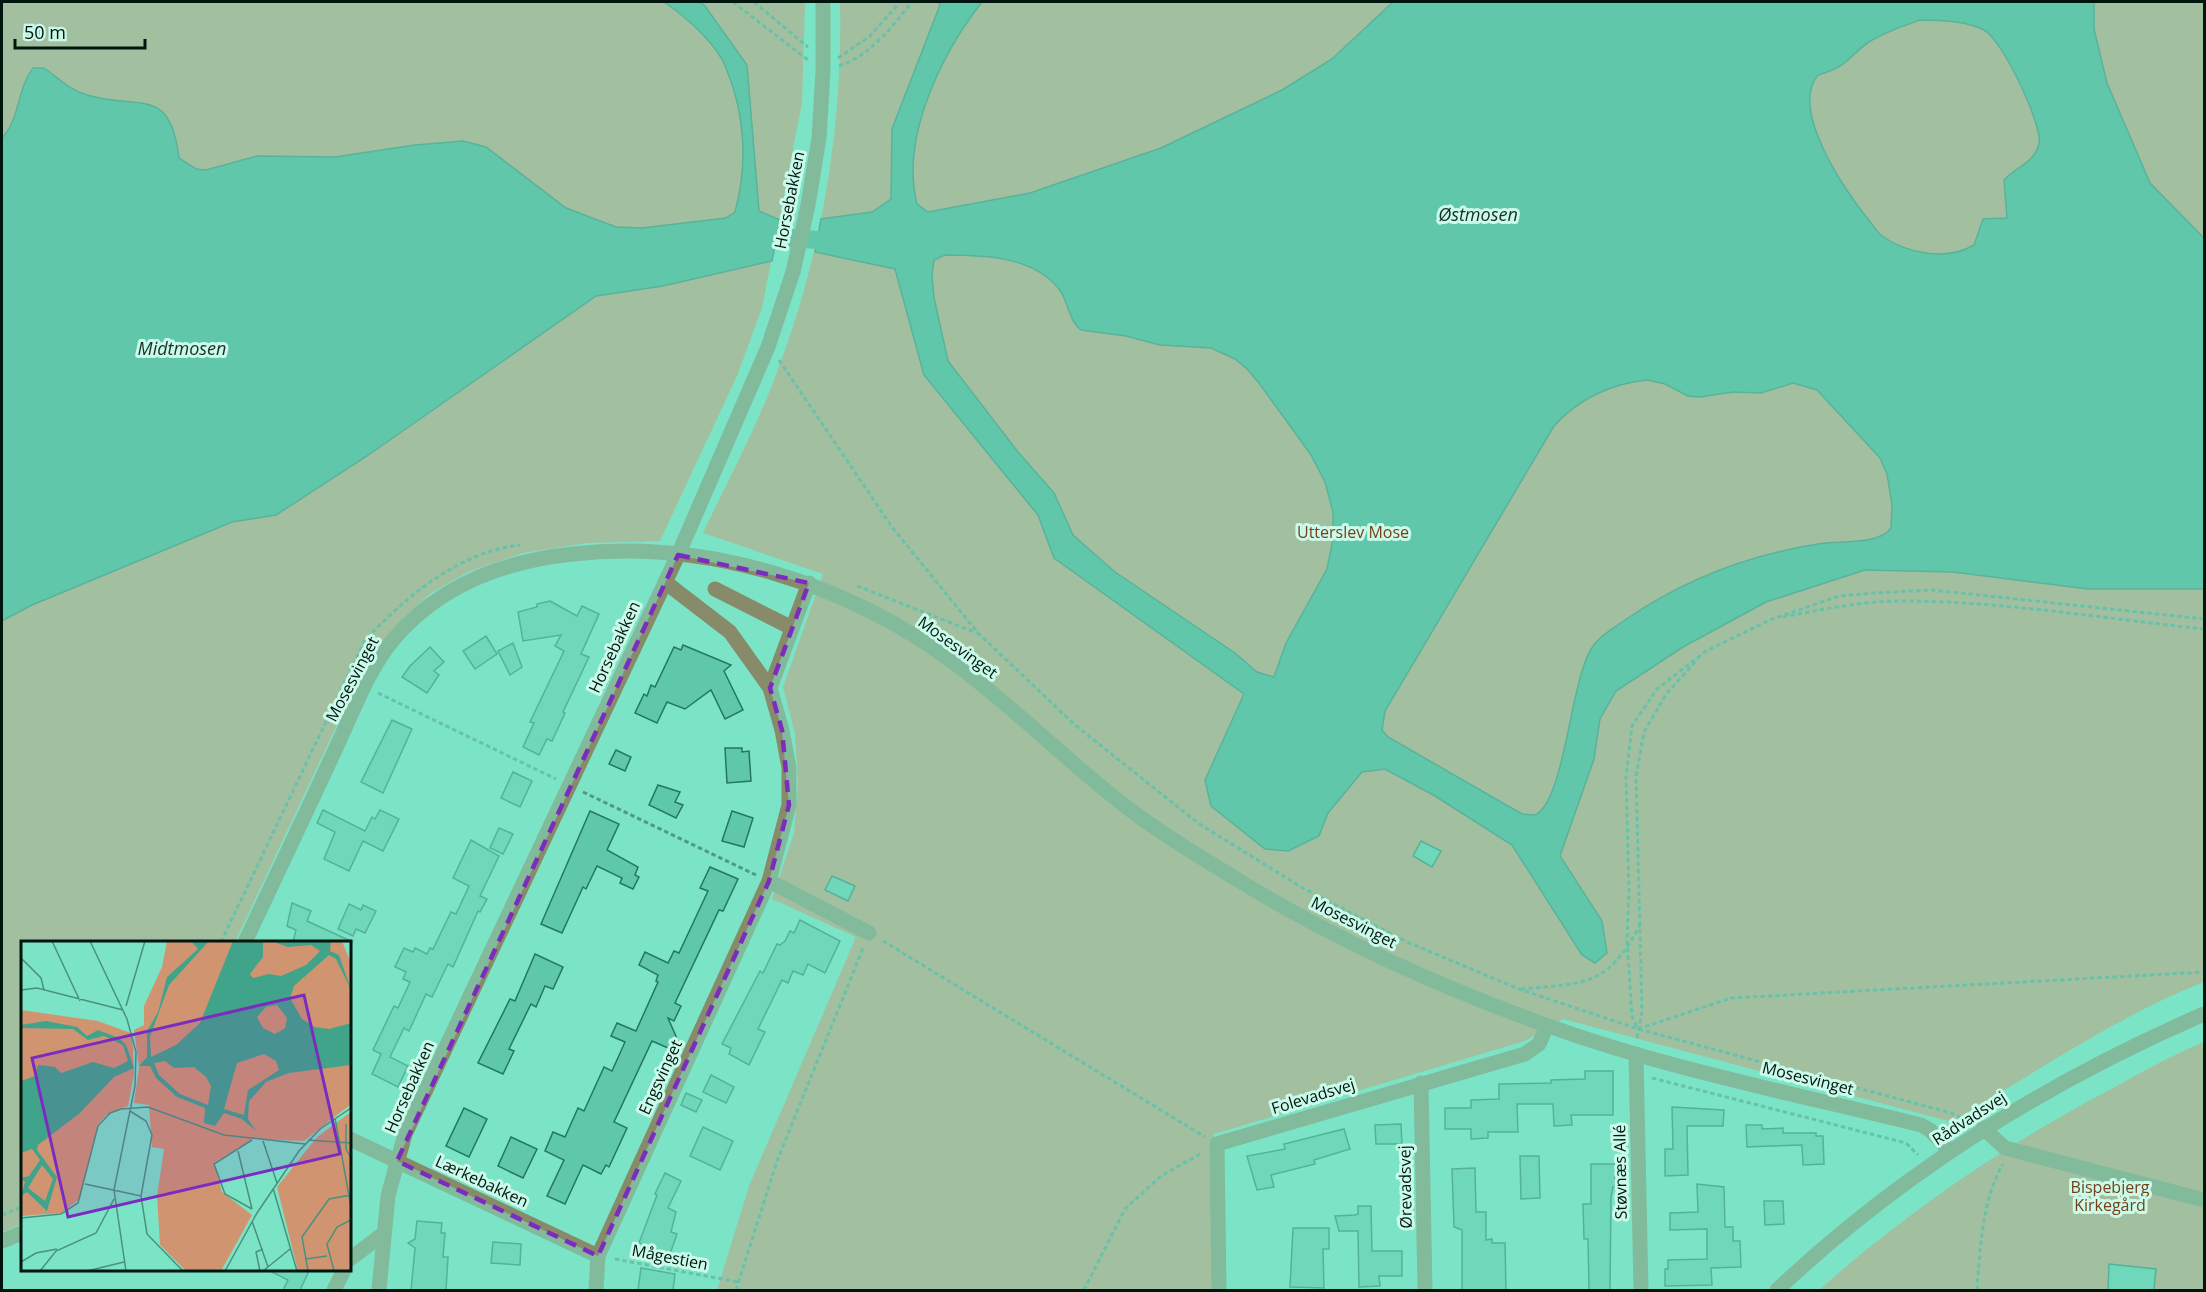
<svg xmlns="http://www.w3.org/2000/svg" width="2206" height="1292" viewBox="0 0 2206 1292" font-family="'Open Sans',sans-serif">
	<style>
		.green { fill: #d09570 }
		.water { fill: #40a48a; stroke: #2d7965; stroke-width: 1.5; fill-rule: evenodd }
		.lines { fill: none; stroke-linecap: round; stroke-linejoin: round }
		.canal { stroke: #40a48a; stroke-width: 18 }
		.building { fill: #5fc8ab; stroke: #237763; stroke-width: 1.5 }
		.path { stroke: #509a85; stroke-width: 3; stroke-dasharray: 4.5 3; stroke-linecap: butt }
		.minor { stroke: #878b69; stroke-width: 15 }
		.marked { fill: none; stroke: #7b2cbf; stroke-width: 4.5; stroke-dasharray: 12 8; stroke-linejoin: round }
		.labels { text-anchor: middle; stroke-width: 6; stroke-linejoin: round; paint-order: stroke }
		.street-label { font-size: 16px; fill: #01150f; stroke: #cafaea }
		.park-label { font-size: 16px; fill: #784018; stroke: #cafaea }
		.water-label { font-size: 18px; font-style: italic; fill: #182f28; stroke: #cafaea }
		.inset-road { fill: none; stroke: #4a917d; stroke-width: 1.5 }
		.view { fill: #7b2cbf; fill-opacity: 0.15; stroke: #7b2cbf; stroke-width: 3 }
		.inset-edge { fill: none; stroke: #01150f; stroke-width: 3 }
	</style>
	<rect width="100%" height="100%" fill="#7be4c6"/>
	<g class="green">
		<path d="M2,2H805L802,103L762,308L737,376L660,541L587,543L523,553L468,572L431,593L402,619L366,663L235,942H22V1224L2,1232Z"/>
		<path d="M840,2H2204V982C2119,1015 2031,1075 1952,1122L1563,1019L1525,1041L1214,1134V1290H717L749,1186L856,937L772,899L794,833L798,782L795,734L783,687L823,574L703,533C728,480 757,427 777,372C822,253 843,128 840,2Z"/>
		<path d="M2204,1042V1290H1819C1907,1212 2006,1144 2111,1089C2142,1072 2172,1055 2204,1042Z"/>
	</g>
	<g class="water">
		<path d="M664,2H699L705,6L747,65L759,211L780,220L772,261L663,286L596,296L367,456L276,515L232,522L32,605L2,621V138C20,119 17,89 33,68H44C59,78 69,90 87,95C140,111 170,84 179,158L196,169L206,170L257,156L335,157L415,145L463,141L486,147L566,208L616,227L642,228L726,218L735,212C748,165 745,113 726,68C717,44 685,16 664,2Z"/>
		<path d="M939,2H982C942,53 900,137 917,204L928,212L1030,193L1161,148L1282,90L1332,59L1393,2H2094V29L2107,83L2150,183L2204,238V589H2088L1953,572L1865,570L1766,602L1683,647L1616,691L1600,719L1594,759L1560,856L1602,921L1607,953L1595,963L1582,955L1512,845L1435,796L1385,769L1362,772L1328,813L1319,836L1288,851L1265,849L1211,806L1205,780L1244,694L1054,558L1038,515L924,375L895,269L815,252L821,219L872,212L891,199L892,129L940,5ZM1920,20C1941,21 1964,20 1984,30C2002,39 2043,125 2039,144C2035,162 2015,168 2004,180L2007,218L1983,219L1974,245C1947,261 1908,254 1882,236C1877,232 1872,224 1868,219C1845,191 1789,109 1818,75C1851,66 1848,55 1872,40C1888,31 1903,26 1920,20ZM945,255C983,255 1033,256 1059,289C1069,302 1068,320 1081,330L1126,336L1160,345L1211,348L1235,359L1247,369L1259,383L1311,455L1325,482L1333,512V539L1327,569L1286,643L1274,677L1257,672L1235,653L1115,572L1073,535L1054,493L1018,452L948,361L934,298L932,275L934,260ZM1648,380L1665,384L1688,396L1700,397L1733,392L1761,393L1793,383L1817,390L1880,458L1887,474L1892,505L1891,528C1878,546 1838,540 1818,544C1748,555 1683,580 1625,620C1614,628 1600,635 1593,646C1570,677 1566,800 1535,815L1522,814L1388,737L1382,730L1385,711L1554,426C1578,399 1612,383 1648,380Z"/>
	</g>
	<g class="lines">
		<path class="canal" d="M775,237L817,240"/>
	</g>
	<g class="building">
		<path d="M550,601L577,616L582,606L599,614L581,654L589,657L563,712L565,713L552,741L547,739L539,755L523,747L534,723L530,722L564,651L555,646L561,635L523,641L518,612L537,607V604Z"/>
		<path d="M486,636L497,654L475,669L463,651Z"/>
		<path d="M513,643L522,667L510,675L498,651Z"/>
		<path d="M683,645L731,665L724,671L743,710L725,719L711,690L685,709L667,702L657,723L635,713L644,694L647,696L651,685L655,687L674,647L681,650Z"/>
		<path d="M430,647L444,662L434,671L439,675L427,693L402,677L410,666Z"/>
		<path d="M392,720L412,729L383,793L361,782Z"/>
		<path d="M725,748H742V752L749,751L751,781L727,783Z"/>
		<path d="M616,750L631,757L625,771L609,764Z"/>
		<path d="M513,772L532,781L520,807L501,798Z"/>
		<path d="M658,785L680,792L675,802L683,805L676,818L649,805Z"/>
		<path d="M323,810L365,831L372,817L375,819L380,810L399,819L383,851L363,841L349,871L324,859L335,832L317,823Z"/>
		<path d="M590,811L619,824L607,850L638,867L635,875L639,877L633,889L620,883L622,878L597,866L586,889L583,887L562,933L541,924Z"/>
		<path d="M732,811L753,818L744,847L722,841Z"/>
		<path d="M499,828L513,834L503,854L490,848Z"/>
		<path d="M471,840L499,856L480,896L487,899L480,912L478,911L453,967L448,964L432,997L426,994L409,1031L404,1028L390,1057L408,1066L398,1087L372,1074L381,1054L373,1050L394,1006L398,1008L410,982L403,979L406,972L395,967L404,948L413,952L415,948L427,954L430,948L433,949L451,912L456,914L469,886L453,878Z"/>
		<path d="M1421,841L1441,851L1432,867L1413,856Z"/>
		<path d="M710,867L738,879L723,911L719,910L675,1003L681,1006L674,1021L668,1018L679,1043L675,1051L652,1041L614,1122L627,1128L609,1167L606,1165L601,1174L583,1165L565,1204L547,1196L564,1160L545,1151L553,1132L565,1137L578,1108L584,1111L604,1067L612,1071L625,1042L611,1036L617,1023L636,1031L658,982L656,981L658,975L639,965L645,952L668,963L674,951L679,953L708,891L700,888Z"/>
		<path d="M832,876L855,886L848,901L825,890Z"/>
		<path d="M292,903L311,911L307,921L353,942H293L296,930L287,926Z"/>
		<path d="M349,904L361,910L363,905L376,911L365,933L356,929L353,936L338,929Z"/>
		<path d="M800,920L840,941L825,973L808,964L803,975L793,971L788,983L782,980L758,1029L765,1032L749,1065L729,1054L731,1048L722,1044L760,971L763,973L777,944L780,945L785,941L790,931L794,933Z"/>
		<path d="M535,954L563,967L553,989L545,986L536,1007L531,1004L509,1049L514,1051L503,1074L478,1063L510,999L515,1001Z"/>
		<path d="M1585,1071H1613V1115H1571L1572,1125L1554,1126L1553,1104H1517L1518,1132H1488V1138L1471,1139V1129H1445V1108H1471V1100L1499,1099V1084L1551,1083V1080L1585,1079Z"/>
		<path d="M711,1075L734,1087L726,1103L703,1092Z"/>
		<path d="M686,1093L702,1100L696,1112L681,1105Z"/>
		<path d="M1672,1107L1724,1110L1723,1126H1687L1688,1175L1665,1176V1149H1673Z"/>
		<path d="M464,1108L487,1119L469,1157L446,1146Z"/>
		<path d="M1401,1124L1402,1144H1376L1375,1125Z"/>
		<path d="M1746,1125H1762V1129L1783,1128V1133H1816V1136H1823L1824,1164L1803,1165L1802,1145L1747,1147Z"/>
		<path d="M703,1127L733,1141L720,1170L690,1156Z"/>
		<path d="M1344,1129L1350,1149L1314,1160L1315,1164L1271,1175L1274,1187L1257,1190L1247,1156L1285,1149L1284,1144Z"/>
		<path d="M511,1137L537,1149L523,1178L498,1166Z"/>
		<path d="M1520,1156H1539L1540,1198L1521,1199Z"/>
		<path d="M1591,1164H1615V1187H1613L1611,1197L1610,1290H1589L1588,1239H1584L1583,1204H1591Z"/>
		<path d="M1475,1168L1476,1212H1486V1240L1492,1239V1243H1505L1506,1290H1462V1230L1454,1227L1452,1169Z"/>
		<path d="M665,1173L681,1181L668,1208L676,1212L671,1232L677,1234L670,1254L639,1243L657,1195L655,1194Z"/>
		<path d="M1697,1184L1724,1187L1725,1227H1733V1241H1740L1741,1267L1711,1268L1712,1285L1665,1286V1269H1668V1260L1707,1259V1229L1670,1230V1213L1698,1212Z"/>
		<path d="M1764,1201H1783L1784,1224L1765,1225Z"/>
		<path d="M1358,1206H1371L1372,1251H1402V1276H1379L1380,1286L1359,1287L1358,1231H1339L1335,1216L1355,1215L1358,1214Z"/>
		<path d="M417,1221L442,1223L441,1233H445L443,1257H448L446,1290H411L415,1248L408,1243L415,1239Z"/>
		<path d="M1293,1228H1329V1249H1323L1324,1288L1290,1287Z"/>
		<path d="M493,1242L521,1244L520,1265L491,1263Z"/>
		<path d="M2109,1264L2156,1269L2154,1290H2108Z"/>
		<path d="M641,1268L675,1274L673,1290H638Z"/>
		<path d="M266,1269H310L300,1290H283L288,1280Z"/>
	</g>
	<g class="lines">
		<g class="path">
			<path d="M733,2L808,60"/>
			<path d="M754,2L808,47"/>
			<path d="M838,58L869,37L900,2"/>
			<path d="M839,66C871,55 892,27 912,2"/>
			<path d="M779,360L892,527L978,633L1075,725L1198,823L1301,887L1407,942L1519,989L1638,1029L1951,1113L1968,1121"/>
			<path d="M857,586L977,633"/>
			<path d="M1783,617C1824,609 1867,600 1910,601C2008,602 2107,619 2204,629"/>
			<path d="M2204,619L1932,590L1874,593L1839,596L1770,620L1706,651L1657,689L1632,726L1626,778L1629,894L1627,940L1632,1016L1638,1029L1731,998L2204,972"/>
			<path d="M378,693L556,779"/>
			<path d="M583,792L756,875"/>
			<path d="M883,941L1205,1137"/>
			<path d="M221,942L365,640C406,597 458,552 520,545"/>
			<path d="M1521,989C1586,983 1607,987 1640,925"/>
			<path d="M1637,1038L1642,1012L1636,776L1644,732L1667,693L1698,659"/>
			<path d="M1652,1078L1906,1143L1918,1155"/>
			<path d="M2,1215L22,1207"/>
			<path d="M615,1259L738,1282"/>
			<path d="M736,1290L777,1161L864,946"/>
			<path d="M1084,1290L1125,1209L1161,1176L1202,1153"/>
			<path d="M1977,1290C1980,1251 1982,1199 2003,1164"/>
		</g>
		<g class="minor">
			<path d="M715,589L792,628"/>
			<path d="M770,688L809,583"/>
			<path d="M769,881L869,933"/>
			<path d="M245,942C275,878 306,813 336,748C353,712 368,670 393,640C439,585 505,561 573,554C707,539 850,584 957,665C1017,710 1070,764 1129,809C1164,836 1204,859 1241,882C1337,940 1440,987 1546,1025C1667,1069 1796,1094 1921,1125L1930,1130L1950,1151"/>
			<path d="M1636,1054L1641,1290"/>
			<path d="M1421,1083L1425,1290"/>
			<path d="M1983,1128L2005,1148L2204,1200"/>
			<path d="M350,1139L598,1256"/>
			<path d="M2,1241L22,1233"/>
			<path d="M350,1259L383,1234"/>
			<path d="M334,1290L344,1270"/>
			<path d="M379,1290L388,1196L405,1134L678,555L768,347L793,272L808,205L819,138L823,72V2"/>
			<path d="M596,1290L598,1256L769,881L789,805V768L782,730L770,688L730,632L665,582"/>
			<path d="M1219,1290L1217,1144L1525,1054L1539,1044L1547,1026"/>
			<path d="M1777,1290C1902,1172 2047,1082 2204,1014"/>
		</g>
	</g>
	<path d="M0 0H2206V1292H0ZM678,555L809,583L770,688L782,730L789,805L769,881L598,1256L397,1161Z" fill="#7be4c6" fill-opacity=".55" fill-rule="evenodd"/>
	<path class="marked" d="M678,555L809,583L770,688L782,730L789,805L769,881L598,1256L397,1161Z"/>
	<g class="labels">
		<g class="street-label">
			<text transform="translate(789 200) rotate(-79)" y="6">Horsebakken</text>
			<text transform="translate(614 647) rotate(-65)" y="6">Horsebakken</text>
			<text transform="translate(958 647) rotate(36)" y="6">Mosesvinget</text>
			<text transform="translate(352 679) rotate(-62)" y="6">Mosesvinget</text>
			<text transform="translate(1354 922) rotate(27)" y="6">Mosesvinget</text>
			<text transform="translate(660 1077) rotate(-65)" y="6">Engsvinget</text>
			<text transform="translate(1808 1078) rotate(14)" y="6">Mosesvinget</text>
			<text transform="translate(409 1087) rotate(-66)" y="6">Horsebakken</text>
			<text transform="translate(1313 1096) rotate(-17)" y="6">Folevadsvej</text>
			<text transform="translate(1969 1118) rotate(-33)" y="6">Rådvadsvej</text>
			<text transform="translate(1620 1172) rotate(-91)" y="6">Støvnæs Allé</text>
			<text transform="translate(482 1181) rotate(25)" y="6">Lærkebakken</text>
			<text transform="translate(1405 1187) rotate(-91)" y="6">Ørevadsvej</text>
			<text transform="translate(670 1257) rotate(11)" y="6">Mågestien</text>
		</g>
		<g class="park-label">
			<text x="1353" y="538">Utterslev Mose</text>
			<text x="2110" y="1193">Bispebjerg<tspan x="2110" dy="18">Kirkegård</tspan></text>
		</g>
		<g class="water-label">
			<text x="1478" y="221">Østmosen</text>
			<text x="182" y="355">Midtmosen</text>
		</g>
	</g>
	<g transform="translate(21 941)">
		<rect width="330" height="330" fill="#7be4c6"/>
		<path d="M146,0H321L330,22V163L283,200L232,198L193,222L201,251L231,274L200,330H165L139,304L136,255L143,208L131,206L128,164L113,162L118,126L113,89L123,84V65L141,26ZM0,69L77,80L110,92L112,107L113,133L107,165L85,174L78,182L59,258L40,272L0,275ZM330,171V330H277L256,246L296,196Z" fill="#d09570"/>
		<path d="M170,0H188L148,44L129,96L130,116L155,104L179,82L212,0H242V16L229,33L232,37L248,33L260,35L285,24L299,10L290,4L267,6L250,0H310L309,10L318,14L330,49L315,18L308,14L273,45L269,57L281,78L294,86L308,88L330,82V124L268,132L245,141L228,160L227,178L235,190L221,178L203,172L194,185L183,182L184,167L156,156L135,137L129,125H118L126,116V90L137,71L146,36L177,8ZM256,64L266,77L264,87L254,93L242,87L236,76L245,66ZM243,113L255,120L258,129L227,149L223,174L203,168L216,122ZM144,120L153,127L173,126L185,136L190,145L187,164L159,153L138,134L133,122ZM25,80L56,86L66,95L77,89L98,97L105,104L113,127L93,136L59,172L17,204L16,209L36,236L26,270L6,251L0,255L4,241L0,237L8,235L19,219L11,208L0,212V140L14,135L17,124L34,126L40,132L72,121L93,127L107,120L102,104L83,95L67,99L52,88L0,87V84ZM21,224L32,238L24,260L7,247Z" fill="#40a48a" fill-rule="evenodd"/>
		<path class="inset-road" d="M31,0L59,60M69,0L106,78L115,111L114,145L93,249L105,330M0,17L20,37L23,49M0,49L16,47L102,69M105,65L124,0M109,170L125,180L131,194L120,255L126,293L162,330M314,177L330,266M325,183V208L330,217M231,199L193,223L204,253L231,268M287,199L330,202M242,200L256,242M217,210L231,268M64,243L120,255M252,247L276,330M0,277L40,273L57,262L77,185L89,172L100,168L127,166L203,194L284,203M231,280L247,326M285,318L306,315M0,321L15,312L36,308M19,330L35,310L75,292L93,258M66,330L103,321M204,330L236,272L278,210L299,188L330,167M239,330L235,311L242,308M242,330L269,308M287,330L281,296L308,258L330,254M313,330L306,303L316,286L330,279"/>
		<path class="view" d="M283,54L319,213L47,276L11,117Z"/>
		<rect width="330" height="330" class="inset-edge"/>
	</g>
	<rect width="2206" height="1292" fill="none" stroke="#01150f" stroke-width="6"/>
	<path d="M15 39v9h130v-9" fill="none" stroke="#01150f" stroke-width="3"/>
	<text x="24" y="39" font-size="18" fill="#01150f" stroke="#cafaea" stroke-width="4.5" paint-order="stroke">50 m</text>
</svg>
